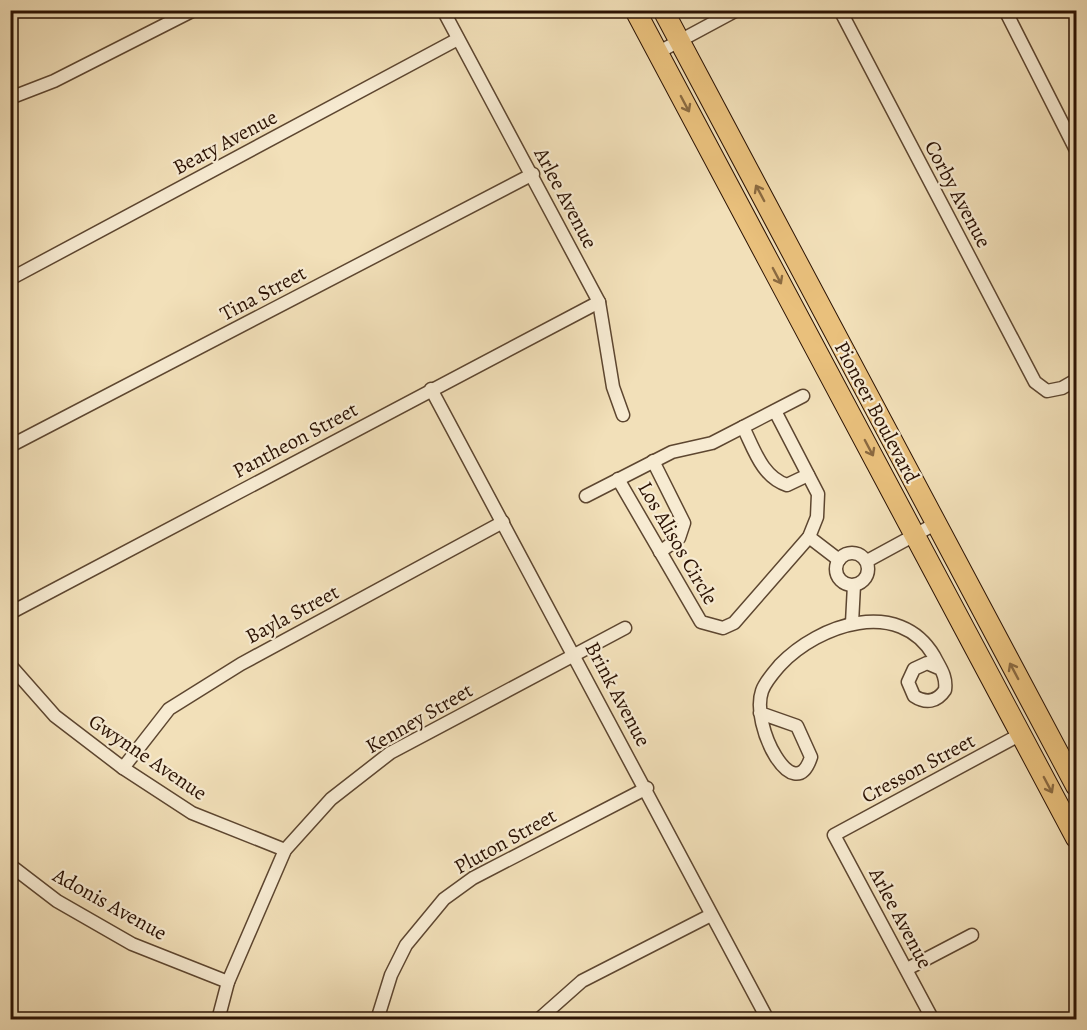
<svg xmlns="http://www.w3.org/2000/svg" width="1087" height="1030" viewBox="0 0 1087 1030" font-family="Alegreya,serif">
	<style>
		.lines { fill: none; stroke-linecap: round; stroke-linejoin: round }
		.street-casing { stroke: #5d4630; stroke-width: 15 }
		.primary-casing { stroke: #2b1203; stroke-width: 22 }
		.street { stroke: #f7ebd2; stroke-width: 12 }
		.primary { stroke: #e9c07c; stroke-width: 20 }
		.oneway { stroke: #8a6940 }
		.labels { text-anchor: middle; stroke-width: 4.5; stroke-linejoin: round; paint-order: stroke }
		.street-label { font-size: 21px; fill: #2b1203; stroke: #f7ebd2 }
	</style>
	<rect width="100%" height="100%" fill="#f2e0b9"/>
	<filter id="stains"><feTurbulence type="fractalNoise" baseFrequency=".00333" numOctaves="4"/><feColorMatrix values="0 0 0 0 .2 0 0 0 0 .09 0 0 0 0 .02 0 0 0 .5 -.17"/></filter>
	<radialGradient id="worn" r=".72"><stop offset=".6" stop-color="#630" stop-opacity="0"/><stop offset="1" stop-color="#630" stop-opacity=".3"/></radialGradient>
	<g class="lines">
		<defs>
			<g id="street">
				<path d="M443,10L599,302L613,387L623,415"/>
				<path d="M840,10L1035,382L1047,391L1062,388L1076,380"/>
				<path d="M1005,10L1076,150"/>
				<path d="M657,53L737,10"/>
				<path d="M10,98L54,81L194,10"/>
				<path d="M10,279L458,39"/>
				<path d="M431,389L768,1020"/>
				<path d="M743,427C754,449 762,477 787,485L808,475"/>
				<path d="M10,446L533,174"/>
				<path d="M653,461L684,523L679,538L660,552"/>
				<path d="M618,479L701,622L723,628L734,623L809,537L817,517L818,494L775,411"/>
				<path d="M586,496L672,452L712,443L803,396"/>
				<path d="M809,537L839,560"/>
				<circle cx="852" cy="569" r="16"/>
				<path d="M867,561L935,524"/>
				<path d="M10,613L599,302"/>
				<path d="M852,623L854,585"/>
				<path d="M10,665L55,716L123,768L192,813L285,850"/>
				<path d="M760,713L797,726L811,757C794,809 750,725 762,691C765,682 774,672 780,665C819,624 899,597 934,656C940,668 947,676 945,690C937,702 926,704 914,696L908,682L914,669L927,663L941,669"/>
				<path d="M123,768L169,709L241,664L503,522"/>
				<path d="M10,865L57,901L132,944L228,982"/>
				<path d="M907,969L972,935"/>
				<path d="M218,1020L228,982L285,850L331,799L390,753L625,628"/>
				<path d="M377,1020L391,975L406,945L444,899L473,878L647,788"/>
				<path d="M538,1020L582,981L711,915"/>
				<path d="M933,1020L834,835L1021,734"/>
			</g>
			<g id="primary">
				<path d="M635,10L1076,838"/>
				<path d="M663,10L1076,786"/>
			</g>
		</defs>
		<use href="#street" class="street-casing"/>
		<use href="#primary" class="primary-casing"/>
		<use href="#street" class="street"/>
		<use href="#primary" class="primary"/>
	</g>
	<defs><path id="oneway-shaft" d="M-6 0H5M1.5-3L5.5 0L1.5 3" fill="none" stroke-width="1.6" stroke-linecap="round" stroke-linejoin="round" transform="scale(1.5)"/></defs>
	<g class="oneway">
		<use href="#oneway-shaft" transform="translate(685 104) rotate(62)"/>
		<use href="#oneway-shaft" transform="translate(760 193) rotate(-118)"/>
		<use href="#oneway-shaft" transform="translate(777 276) rotate(62)"/>
		<use href="#oneway-shaft" transform="translate(869 448) rotate(62)"/>
		<use href="#oneway-shaft" transform="translate(1014 671) rotate(-118)"/>
		<use href="#oneway-shaft" transform="translate(1048 785) rotate(62)"/>
	</g>
	<g class="labels">
		<g class="street-label">
			<text transform="translate(225 142) rotate(-28)" y="7">Beaty Avenue</text>
			<text transform="translate(958 194) rotate(62)" y="7">Corby Avenue</text>
			<text transform="translate(566 198) rotate(62)" y="7">Arlee Avenue</text>
			<text transform="translate(263 293) rotate(-28)" y="7">Tina Street</text>
			<text transform="translate(877 412) rotate(62)" y="7">Pioneer Boulevard</text>
			<text transform="translate(295 440) rotate(-28)" y="7">Pantheon Street</text>
			<text transform="translate(678 543) rotate(60)" y="7">Los Alisos Circle</text>
			<text transform="translate(292 614) rotate(-28)" y="7">Bayla Street</text>
			<text transform="translate(618 694) rotate(62)" y="7">Brink Avenue</text>
			<text transform="translate(419 718) rotate(-30)" y="7">Kenney Street</text>
			<text transform="translate(148 757) rotate(34)" y="7">Gwynne Avenue</text>
			<text transform="translate(918 768) rotate(-28)" y="7">Cresson Street</text>
			<text transform="translate(505 841) rotate(-29)" y="7">Pluton Street</text>
			<text transform="translate(110 904) rotate(29)" y="7">Adonis Avenue</text>
			<text transform="translate(901 918) rotate(62)" y="7">Arlee Avenue</text>
		</g>
	</g>
	<rect width="1087" height="1030" fill="none" stroke="#f2e0b9" stroke-width="36"/>
	<rect x="12" y="12" width="1063" height="1006" fill="none" stroke="#2b1203" stroke-width="3"/>
	<rect x="18" y="18" width="1051" height="994" fill="none" stroke="#2b1203" stroke-width="1.5"/>
	<rect width="100%" height="100%" filter="url(#stains)"/>
	<rect width="100%" height="100%" fill="url(#worn)"/>
</svg>
